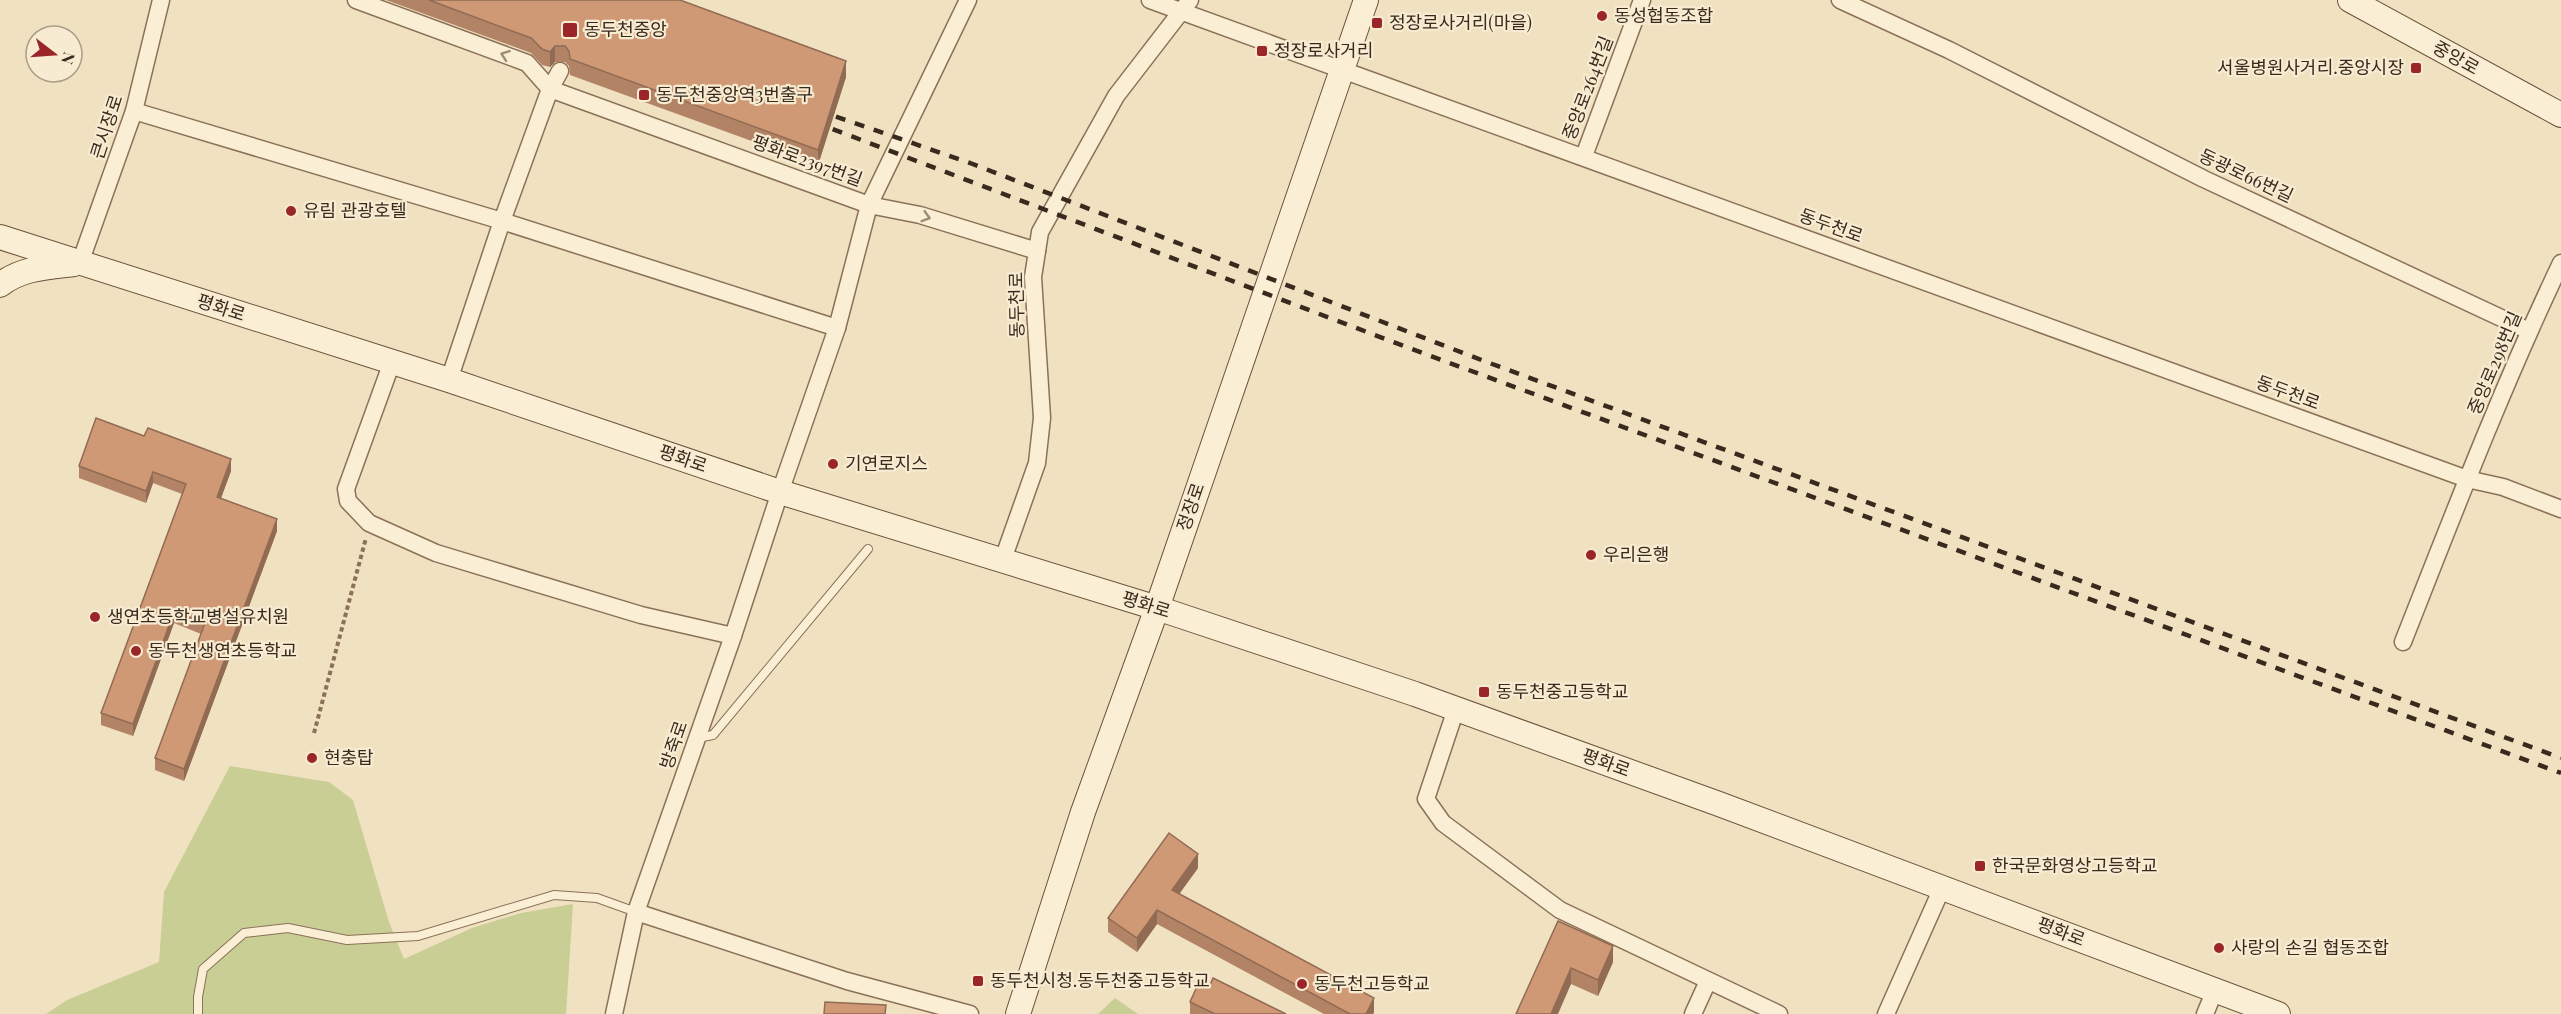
<svg xmlns="http://www.w3.org/2000/svg" width="2561" height="1014" viewBox="0 0 2561 1014" font-family="'Playfair Display','Noto Sans KR',serif">
	<style>
		.green { fill: #c9ce95 }
		.lines { fill: none; stroke-linecap: round; stroke-linejoin: round }
		.lane-casing { stroke: #8a7158; stroke-width: 10 }
		.street-casing { stroke: #8a7158; stroke-width: 19 }
		.secondary-casing { stroke: #6c523b; stroke-width: 26 }
		.path { stroke: #8a7158; stroke-width: 4; stroke-dasharray: 4.5 3; stroke-linecap: butt }
		.lane { stroke: #faeed5; stroke-width: 8 }
		.street { stroke: #faeed5; stroke-width: 16 }
		.secondary { stroke: #faeed5; stroke-width: 24 }
		.rail { stroke: #392a1d; stroke-width: 4.5; stroke-dasharray: 10 10; stroke-linecap: butt }
		.wall { fill: #b28465 }
		.shaded-wall { fill: #916b53 }
		.building { fill: #cf9976; stroke: #916b53; stroke-width: 1.5 }
		.oneway { stroke: #9a8c79 }
		.poi-dot { fill: #9b2629; stroke: #f7ebd1; stroke-width: 2 }
		.labels { text-anchor: middle; stroke-width: 4.5; stroke-linejoin: round; paint-order: stroke }
		.poi-label { font-size: 18px; fill: #392a1d; stroke: #f7ebd1; text-anchor: start }
		.street-label { font-size: 18px; fill: #392a1d; stroke: #f7ebd1 }
	</style>
	<rect width="100%" height="100%" fill="#f0e1c1"/>
	<g class="green">
		<path d="M230,766L329,782L353,800L389,922L404,959L472,928L521,913L573,904L566,1014H46L67,1000L159,962L164,892Z"/>
		<path d="M1115,998L1138,1014H1098Z"/>
	</g>
	<g class="lines">
		<defs>
			<g id="lane">
				<path d="M697,738L713,735L868,549"/>
				<path d="M198,1014V997L203,969L244,933L288,928L347,940L418,936L554,895L597,898L636,912"/>
			</g>
			<g id="street">
				<path d="M356,0L527,63L550,89L560,71"/>
				<path d="M968,0L869,205L920,215L1037,251"/>
				<path d="M1150,0L2467,479L2503,487L2561,509"/>
				<path d="M1840,0L1949,50L2204,179L2529,331"/>
				<path d="M134,111L502,221L837,328"/>
				<path d="M1584,156L1642,0"/>
				<path d="M80,263L134,111L161,0"/>
				<path d="M392,362L346,489L348,501L369,523L436,553L641,615L733,636"/>
				<path d="M449,380L502,221L550,89L869,205L837,328L780,492L733,636L636,912L614,1014"/>
				<path d="M1002,562L1037,463L1042,418L1033,277L1040,232L1116,96L1190,0"/>
				<path d="M2403,642C2453,515 2502,387 2561,263"/>
				<path d="M1456,709L1426,799L1443,823L1560,910L1779,1014"/>
				<path d="M636,912L847,981L970,1014"/>
				<path d="M1693,1014L1708,981"/>
				<path d="M1886,1014L1942,888"/>
				<path d="M2205,1014L2215,990"/>
			</g>
			<g id="secondary">
				<path d="M2350,0L2561,115"/>
				<path d="M0,237L449,380L780,492L1157,608L1415,694L1719,804L2278,1014"/>
				<path d="M0,285C21,268 48,267 74,264"/>
				<path d="M1018,1014L1083,812L1157,608L1366,0"/>
			</g>
		</defs>
		<use href="#lane" class="lane-casing"/>
		<use href="#street" class="street-casing"/>
		<use href="#secondary" class="secondary-casing"/>
		<path class="path" d="M314,733L366,538"/>
		<use href="#lane" class="lane"/>
		<use href="#street" class="street"/>
		<use href="#secondary" class="secondary"/>
		<g class="rail">
			<path d="M817,110L970,163L1484,361L2561,758"/>
			<path d="M814,122L1409,348L2561,773"/>
		</g>
	</g>
	<g class="wall">
		<path d="M386,0H680L846,77L818,165L570,75L569,66L565,62H555L550,67L542,65L531,53Z"/>
		<path d="M79,466L231,471L221,498L277,531L184,781L155,770V758L201,634L174,623L133,736L101,725V713L182,494L153,483L146,503L79,478Z"/>
		<path d="M1198,868L1179,894L1374,1012L1373,1014H1324L1157,924L1137,952L1108,932V918Z"/>
		<path d="M1558,921L1613,962L1598,996L1571,984Z"/>
		<path d="M1210,985L1286,1014H1190V1002Z"/>
	</g>
	<g class="shaded-wall">
		<path d="M555,46V62L550,67V52Z"/>
		<path d="M846,61V77L818,165V150Z"/>
		<path d="M231,459V471L217,509V497Z"/>
		<path d="M153,472V483L146,503V491Z"/>
		<path d="M277,519V531L184,781V769Z"/>
		<path d="M174,612V623L133,736V724Z"/>
		<path d="M1198,854V868L1172,904V890Z"/>
		<path d="M1157,910V924L1137,952V938Z"/>
		<path d="M1613,946V962L1598,996V980Z"/>
		<path d="M1571,968V984L1558,1014H1551Z"/>
		<path d="M1374,998V1012L1373,1014H1366Z"/>
	</g>
	<g class="building">
		<path d="M429,0H680L846,61L818,150L570,59L569,51L565,46H555L550,52L542,49L531,38Z"/>
		<path d="M96,418L144,436L148,428L231,459L217,497L277,519L184,769L155,758L205,623L174,612L133,724L101,713L186,484L153,472L146,491L79,466Z"/>
		<path d="M1169,833L1198,854L1172,890L1374,998L1366,1014H1350L1157,910L1137,938L1108,918Z"/>
		<path d="M1558,921L1613,946L1598,980L1571,968L1551,1014H1516Z"/>
		<path d="M1213,978L1286,1014H1215L1190,1002L1200,980L1210,985Z"/>
		<path d="M825,1002L886,1005L885,1014H824Z"/>
	</g>
	<defs><path id="oneway-chevron" d="M-2-3.5L2.5 0L-2 3.5" fill="none" stroke-width="1.6" stroke-linecap="round" stroke-linejoin="round" transform="scale(1.5)"/></defs>
	<g class="oneway">
		<use href="#oneway-chevron" transform="translate(505 55) rotate(-160)"/>
		<use href="#oneway-chevron" transform="translate(926 217) rotate(16)"/>
	</g>
	<g class="poi-dot">
		<circle cx="1602" cy="16" r="6"/>
		<rect x="1371" y="17" width="12" height="12" rx="3"/>
		<rect x="562" y="22" width="16" height="16" rx="3"/>
		<rect x="1256" y="45" width="12" height="12" rx="3"/>
		<rect x="2410" y="62" width="12" height="12" rx="3"/>
		<rect x="638" y="89" width="12" height="12" rx="3"/>
		<circle cx="291" cy="211" r="6"/>
		<circle cx="833" cy="464" r="6"/>
		<circle cx="1591" cy="555" r="6"/>
		<circle cx="95" cy="617" r="6"/>
		<circle cx="136" cy="651" r="6"/>
		<rect x="1478" y="686" width="12" height="12" rx="3"/>
		<circle cx="312" cy="758" r="6"/>
		<rect x="1974" y="860" width="12" height="12" rx="3"/>
		<circle cx="2219" cy="948" r="6"/>
		<rect x="972" y="975" width="12" height="12" rx="3"/>
		<circle cx="1302" cy="984" r="6"/>
	</g>
	<g class="labels">
		<g class="poi-label">
			<text x="1614" y="22">동성협동조합</text>
			<text x="1389" y="29">정장로사거리(마을)</text>
			<text x="584" y="36">동두천중앙</text>
			<text x="1274" y="57">정장로사거리</text>
			<text x="2404" y="74" text-anchor="end">서울병원사거리.중앙시장</text>
			<text x="656" y="101">동두천중앙역3번출구</text>
			<text x="303" y="217">유림 관광호텔</text>
			<text x="845" y="470">기연로지스</text>
			<text x="1603" y="561">우리은행</text>
			<text x="107" y="623">생연초등학교병설유치원</text>
			<text x="148" y="657">동두천생연초등학교</text>
			<text x="1496" y="698">동두천중고등학교</text>
			<text x="324" y="764">현충탑</text>
			<text x="1992" y="872">한국문화영상고등학교</text>
			<text x="2231" y="954">사랑의 손길 협동조합</text>
			<text x="990" y="987">동두천시청.동두천중고등학교</text>
			<text x="1314" y="990">동두천고등학교</text>
		</g>
		<g class="street-label">
			<text transform="translate(2456 58) rotate(29)" y="6">중앙로</text>
			<text transform="translate(1588 88) rotate(-69)" y="6">중앙로264번길</text>
			<text transform="translate(107 127) rotate(-72)" y="6">큰시장로</text>
			<text transform="translate(807 161) rotate(20)" y="6">평화로2397번길</text>
			<text transform="translate(2246 176) rotate(25)" y="6">동광로66번길</text>
			<text transform="translate(1831 226) rotate(20)" y="6">동두천로</text>
			<text transform="translate(1017 305) rotate(-91)" y="6">동두천로</text>
			<text transform="translate(221 308) rotate(18)" y="6">평화로</text>
			<text transform="translate(2495 363) rotate(-67)" y="6">중앙로298번길</text>
			<text transform="translate(2288 393) rotate(20)" y="6">동두천로</text>
			<text transform="translate(683 459) rotate(19)" y="6">평화로</text>
			<text transform="translate(1191 507) rotate(-71)" y="6">정장로</text>
			<text transform="translate(1146 605) rotate(17)" y="6">평화로</text>
			<text transform="translate(674 745) rotate(-71)" y="6">방죽로</text>
			<text transform="translate(1606 763) rotate(20)" y="6">평화로</text>
			<text transform="translate(2061 932) rotate(21)" y="6">평화로</text>
		</g>
	</g>
	<g transform="translate(54 54) rotate(107)"><circle r="28" fill="#f7ebd1" stroke="#ab9e89" stroke-width="1.5"/>
	<path d="M0-4.5L10 22L0 15L-10 22Z" fill="#9b2629"/>
	<text y="-9" font-size="16" font-weight="bold" text-anchor="middle" fill="#392a1d">N</text>
	</g>
</svg>
